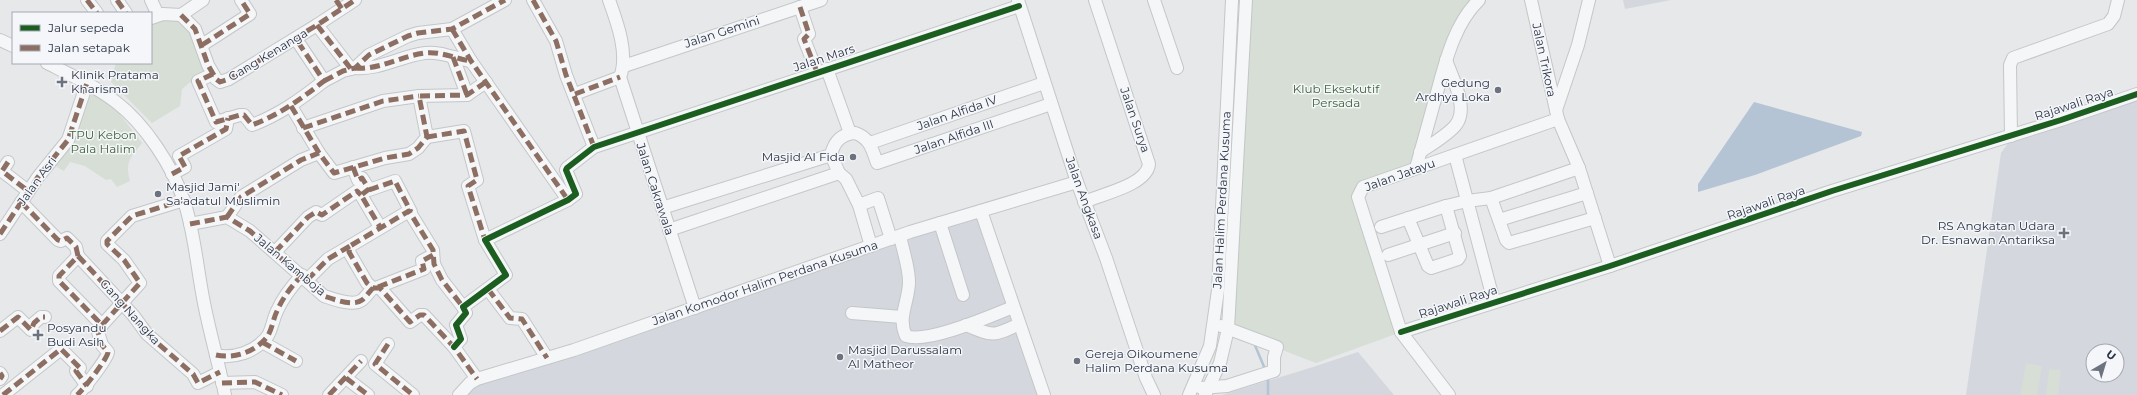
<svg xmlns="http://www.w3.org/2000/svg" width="2137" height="395" viewBox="0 0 2137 395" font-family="Montserrat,sans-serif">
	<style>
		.built { fill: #d4d7dd; fill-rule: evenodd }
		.green { fill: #d6ded6 }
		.water { fill: #b4c4d5 }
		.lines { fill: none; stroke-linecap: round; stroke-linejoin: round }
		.stream { stroke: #b4c4d5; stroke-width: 2.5 }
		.minor-casing { stroke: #c4c6c8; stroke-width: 14 }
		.minor { stroke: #f5f6f7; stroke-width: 12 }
		.quiet { stroke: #8d6e63; stroke-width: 5; stroke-dasharray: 10 5; stroke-linecap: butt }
		.cycleway-casing { stroke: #f4f6f9; stroke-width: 8 }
		.cycleway { stroke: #1b5e20; stroke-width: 6 }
		.poi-dot { fill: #6c737f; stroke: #f4f6f9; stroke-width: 1.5 }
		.labels { text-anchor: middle; stroke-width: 3; stroke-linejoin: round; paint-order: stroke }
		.street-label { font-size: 12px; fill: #2b3445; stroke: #f4f6f9 }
		.poi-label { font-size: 12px; fill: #2b3445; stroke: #f4f6f9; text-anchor: start }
		.park-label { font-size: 12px; fill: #3f6138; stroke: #f4f6f9 }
	</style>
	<rect width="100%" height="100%" fill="#e6e8ea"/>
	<g class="built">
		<path d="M1623,0H1671L1625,9Z"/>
		<path d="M2137,98V395H1966L2001,153L2011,139ZM2093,351H2117V375H2093Z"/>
		<path d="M985,212L1049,395H465L471,387Z"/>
		<path d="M1358,352L1394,395H1222L1313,367Z"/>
	</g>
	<g class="green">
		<path d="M1246,0H1479L1464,20L1416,168L1359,192L1401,332L1316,363L1228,329Z"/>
		<path d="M156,20H178L187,27L210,73L189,83L182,89L180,106L152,123L111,82L116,63H151V22Z"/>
		<path d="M85,89L115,108L142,143C130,158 125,162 130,181L117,187L111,179L106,180L85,166L70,162L64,171L55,166L54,163Z"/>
		<path d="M2026,363L2042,366L2037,395H2020Z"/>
		<path d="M2049,369L2061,370L2058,395H2046Z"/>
	</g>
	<path class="water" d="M1754,102L1862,132L1861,136L1755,175L1698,192V184Z"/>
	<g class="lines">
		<g class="stream">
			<path d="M1254,343L1265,369"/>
			<path d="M1268,395V376"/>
		</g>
		<defs>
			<g id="minor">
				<path d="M87,0L97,13"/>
				<path d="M117,0L126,13"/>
				<path d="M151,0L158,15"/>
				<path d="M533,0L556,41L566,75L594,147"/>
				<path d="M609,0C617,22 629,54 620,77L695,308"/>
				<path d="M1018,0L1077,182L1106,258L1146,378L1154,395"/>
				<path d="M1154,0L1177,68"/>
				<path d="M1531,0L1558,119L1579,168L1610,266"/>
				<path d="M800,7L809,34L804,39L817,72"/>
				<path d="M181,15L195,29L208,65L216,79L220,82L229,79L317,25L355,0"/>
				<path d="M151,18L163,14L181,15L203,0"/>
				<path d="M317,25L351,69"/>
				<path d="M452,29L471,61L568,200"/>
				<path d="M0,40L13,46"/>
				<path d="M202,45L250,14L241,0"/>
				<path d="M453,57L467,95"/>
				<path d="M47,63C71,75 95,86 116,102C145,124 173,167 184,201C195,234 197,269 204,303C210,334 219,364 225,395"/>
				<path d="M624,66L821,0"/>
				<path d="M355,68C380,70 401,56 425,53C441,51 456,59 471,61"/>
				<path d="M827,69L850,133"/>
				<path d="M213,74L198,81L216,122L240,115H244L252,125C279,115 301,99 324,81L296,39"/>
				<path d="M324,81L343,71L355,68L369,55L408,36L418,33L452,29L505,0"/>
				<path d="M575,94L620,77"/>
				<path d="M291,106L319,153L334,173L385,158L409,154L418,148L427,137L419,96L467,95L486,82"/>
				<path d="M1556,110L1578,45L1589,0"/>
				<path d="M303,128L383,101L419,96"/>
				<path d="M2011,136L2010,65L2013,58L2108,24L2114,16L2118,0"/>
				<path d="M427,137L464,131L477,180L468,186L485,240"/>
				<path d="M870,143L1044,83"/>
				<path d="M1420,152C1432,144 1446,136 1455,126C1470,109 1452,78 1446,60"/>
				<path d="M1455,155L1494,302"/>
				<path d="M8,162L2,171L28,191"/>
				<path d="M353,167L358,180L362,178L369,189L361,195L380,227"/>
				<path d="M1416,168C1422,147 1428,125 1434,103C1444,69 1452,26 1479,0"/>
				<path d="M172,174L185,167L179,156L226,129L228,118"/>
				<path d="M369,190L395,181L411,212"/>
				<path d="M1491,198L1506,240L1509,243L1595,218"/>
				<path d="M21,202L58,240L61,241L67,238L76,247L78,256L59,276V281L102,325L98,332L102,345L108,352C108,358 83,390 77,395"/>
				<path d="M1084,202C1102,194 1147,185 1149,164L1095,0"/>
				<path d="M859,205L878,198L891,239"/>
				<path d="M662,208L831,155"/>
				<path d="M981,211L1044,395"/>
				<path d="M227,217L241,197L301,160L319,153"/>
				<path d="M1408,218L1428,266L1431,268L1458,259L1460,256L1446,206"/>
				<path d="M1499,220L1587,193"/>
				<path d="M940,223L963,295"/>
				<path d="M190,224L227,217L250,231L324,296C333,299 353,307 362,300C366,297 369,292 373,288L367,283L349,252L350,246L409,211L433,250L434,264L442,280L463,307"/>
				<path d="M1381,227L1446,206L1467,201L1491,198L1579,168"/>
				<path d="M669,230L839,173"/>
				<path d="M0,234L38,177L68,140L87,83"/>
				<path d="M900,236C903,251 909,267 909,282C909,301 897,318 906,336C927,344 991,316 1013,307"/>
				<path d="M871,246L859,205L846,179L839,173L831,155C834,142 841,134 855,133C870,138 872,149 877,163L1051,104"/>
				<path d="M275,252L308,217L316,212L322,215L357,191L361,195"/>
				<path d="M1388,255L1455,233"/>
				<path d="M78,256L133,315L147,334L193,374L198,383L220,372"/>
				<path d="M307,280L328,259L350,246"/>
				<path d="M378,287L424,269L422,261L433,255"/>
				<path d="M373,288H380L410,322L420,315H424L454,347L477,379"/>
				<path d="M488,289L510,318L522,319L547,358"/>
				<path d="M852,313L902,317"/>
				<path d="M102,325L140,283L124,260L107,244V241L132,216L184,200"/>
				<path d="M966,325C992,336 993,337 1019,324"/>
				<path d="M0,331L18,317L31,330L34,323L41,317H45"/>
				<path d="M1401,332L1610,266L1832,191L2061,120L2137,94"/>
				<path d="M262,342L296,361"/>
				<path d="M388,344L375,364L413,395"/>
				<path d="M454,347L461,339L456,325L466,313L463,307L506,275L485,240L568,200L576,194L566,170L567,168L594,147L1019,6"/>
				<path d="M216,355C234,359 255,352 267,337C272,330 273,319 277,311C283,297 292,286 302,275"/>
				<path d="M0,373L2,376L0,379"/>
				<path d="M346,378L368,395"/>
				<path d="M222,383L255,382L282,395"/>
				<path d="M1201,388L1227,386L1274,371V357L1277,347L1221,326"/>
				<path d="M3,395L61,349L80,368L76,371L87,386"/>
				<path d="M329,395L361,361"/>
				<path d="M459,395L470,383L477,379L574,350L910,232L1077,182"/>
				<path d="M1189,395L1210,346L1218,290L1232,0"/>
				<path d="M1205,395L1220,363L1228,329L1246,0"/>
				<path d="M1449,395L1401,332L1358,197L1363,187L1558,119"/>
			</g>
		</defs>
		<use href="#minor" class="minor-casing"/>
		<use href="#minor" class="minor"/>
		<g class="quiet">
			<path d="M87,0L97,13"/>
			<path d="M117,0L126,13"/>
			<path d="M336,0L342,9"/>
			<path d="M533,0L556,41L566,75L594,147"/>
			<path d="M800,7L809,34L804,39L817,72"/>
			<path d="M181,15L195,29L208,65L216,79L220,82L229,79L317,25L355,0"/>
			<path d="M317,25L351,69"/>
			<path d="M452,29L471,61L568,200"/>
			<path d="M202,45L250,14L241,0"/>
			<path d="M453,57L467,95"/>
			<path d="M355,68C380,70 401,56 425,53C441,51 456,59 471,61"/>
			<path d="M213,74L198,81L216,122L240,115H244L252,125C279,115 301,99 324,81L296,39"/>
			<path d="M324,81L343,71L355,68L369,55L408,36L418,33L452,29L505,0"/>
			<path d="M575,94L620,77"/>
			<path d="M291,106L319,153L334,173L385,158L409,154L418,148L427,137L419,96L467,95L486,82"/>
			<path d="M303,128L383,101L419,96"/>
			<path d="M427,137L464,131L477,180L468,186L485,240"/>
			<path d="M8,162L2,171L28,191"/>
			<path d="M353,167L358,180L362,178L369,189L361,195L380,227"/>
			<path d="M172,174L185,167L179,156L226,129L228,118"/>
			<path d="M369,190L395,181L411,212"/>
			<path d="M21,202L58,240L61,241L67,238L76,247L78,256L59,276V281L102,325L98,332L102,345L108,352C108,358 83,390 77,395"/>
			<path d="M227,217L241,197L301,160L319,153"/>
			<path d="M190,224L227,217L250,231L324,296C333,299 353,307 362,300C366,297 369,292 373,288L367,283L349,252L350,246L409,211L433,250L434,264L442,280L463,307"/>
			<path d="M0,234L38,177L68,140L87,83"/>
			<path d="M275,252L308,217L316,212L322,215L357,191L361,195"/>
			<path d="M78,256L133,315L147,334L193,374L198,383L220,372"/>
			<path d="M307,280L328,259L350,246"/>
			<path d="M378,287L424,269L422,261L433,255"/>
			<path d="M373,288H380L410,322L420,315H424L454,347L477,379"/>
			<path d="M488,289L510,318L522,319L547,358"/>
			<path d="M102,325L140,283L124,260L107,244V241L132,216L184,200"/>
			<path d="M0,331L18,317L31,330L34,323L41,317H45"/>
			<path d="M262,342L296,361"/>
			<path d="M388,344L375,364L413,395"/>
			<path d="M216,355C234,359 255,352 267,337C272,330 273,319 277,311C283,297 292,286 302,275"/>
			<path d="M0,373L2,376L0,379"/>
			<path d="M346,378L368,395"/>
			<path d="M222,383L255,382L282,395"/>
			<path d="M3,395L61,349L80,368L76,371L87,386"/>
			<path d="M329,395L361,361"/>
		</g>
		<defs>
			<g id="cycleway">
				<path d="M1401,332L1610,266L1832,191L2061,120L2137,94"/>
				<path d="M454,347L461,339L456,325L466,313L463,307L506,275L485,240L568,200L576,194L566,170L567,168L594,147L1019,6"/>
			</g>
		</defs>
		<use href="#cycleway" class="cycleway-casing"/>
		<use href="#cycleway" class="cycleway"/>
	</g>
	<g class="poi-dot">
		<path d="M60 76h4v4h4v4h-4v4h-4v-4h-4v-4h4z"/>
		<circle cx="1498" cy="90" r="4"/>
		<circle cx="853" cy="157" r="4"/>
		<circle cx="158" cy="194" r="4"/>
		<path d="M2062 227h4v4h4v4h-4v4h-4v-4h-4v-4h4z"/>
		<path d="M36 329h4v4h4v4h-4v4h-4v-4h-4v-4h4z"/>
		<circle cx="840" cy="357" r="4"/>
		<circle cx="1077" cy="361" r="4"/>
	</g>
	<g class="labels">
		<g class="street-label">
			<text transform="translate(722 32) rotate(-18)" y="4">Jalan Gemini</text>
			<text transform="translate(268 55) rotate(-31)" y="4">Gang Kenanga</text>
			<text transform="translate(824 58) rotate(-18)" y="4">Jalan Mars</text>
			<text transform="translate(1544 60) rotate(78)" y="4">Jalan Trikora</text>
			<text transform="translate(2074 104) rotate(-18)" y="4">Rajawali Raya</text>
			<text transform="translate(957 113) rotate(-19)" y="4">Jalan Alfida IV</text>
			<text transform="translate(1135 120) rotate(71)" y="4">Jalan Surya</text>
			<text transform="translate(954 137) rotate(-19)" y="4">Jalan Alfida III</text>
			<text transform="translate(1400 175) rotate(-20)" y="4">Jalan Jatayu</text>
			<text transform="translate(37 181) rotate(-54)" y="4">Jalan Asri</text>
			<text transform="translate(655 189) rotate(72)" y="4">Jalan Cakrawala</text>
			<text transform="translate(1084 198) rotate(70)" y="4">Jalan Angkasa</text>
			<text transform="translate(1222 200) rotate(-87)" y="4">Jalan Halim Perdana Kusuma</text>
			<text transform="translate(1766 203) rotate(-19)" y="4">Rajawali Raya</text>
			<text transform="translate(290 265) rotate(40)" y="4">Jalan Kamboja</text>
			<text transform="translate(765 283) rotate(-19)" y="4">Jalan Komodor Halim Perdana Kusuma</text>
			<text transform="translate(1458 302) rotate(-18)" y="4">Rajawali Raya</text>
			<text transform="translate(130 312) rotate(48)" y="4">Gang Nangka</text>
		</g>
		<g class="poi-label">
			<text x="71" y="79">Klinik Pratama<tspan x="71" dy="14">Kharisma</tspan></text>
			<text x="1490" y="87" text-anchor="end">Gedung<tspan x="1490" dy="14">Ardhya Loka</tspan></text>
			<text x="845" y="161" text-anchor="end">Masjid Al Fida</text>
			<text x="166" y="191">Masjid Jami'<tspan x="166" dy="14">Sa'adatul Muslimin</tspan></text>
			<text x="2055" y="230" text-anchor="end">RS Angkatan Udara<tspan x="2055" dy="14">Dr. Esnawan Antariksa</tspan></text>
			<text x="47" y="332">Posyandu<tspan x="47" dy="14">Budi Asih</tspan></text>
			<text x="848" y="354">Masjid Darussalam<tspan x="848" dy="14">Al Matheor</tspan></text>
			<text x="1085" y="358">Gereja Oikoumene<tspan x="1085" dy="14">Halim Perdana Kusuma</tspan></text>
		</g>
		<g class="park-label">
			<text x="1336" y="93">Klub Eksekutif<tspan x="1336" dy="14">Persada</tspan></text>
			<text x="103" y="139">TPU Kebon<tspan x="103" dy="14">Pala Halim</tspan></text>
		</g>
	</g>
	<rect x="12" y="12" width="140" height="52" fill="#f4f6f9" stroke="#a4a8b1"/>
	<rect x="20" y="25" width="20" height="6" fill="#1b5e20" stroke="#a4a8b1"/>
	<text x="48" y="32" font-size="12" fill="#2b3445">Jalur sepeda</text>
	<rect x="20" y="45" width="20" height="6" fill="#8d6e63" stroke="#a4a8b1"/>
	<text x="48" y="52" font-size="12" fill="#2b3445">Jalan setapak</text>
	<g transform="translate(2105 363) rotate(38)"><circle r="19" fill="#f4f6f9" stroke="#a4a8b1"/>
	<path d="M0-3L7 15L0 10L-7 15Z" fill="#6c737f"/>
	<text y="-6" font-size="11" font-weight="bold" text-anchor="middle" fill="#2b3445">U</text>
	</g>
</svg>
